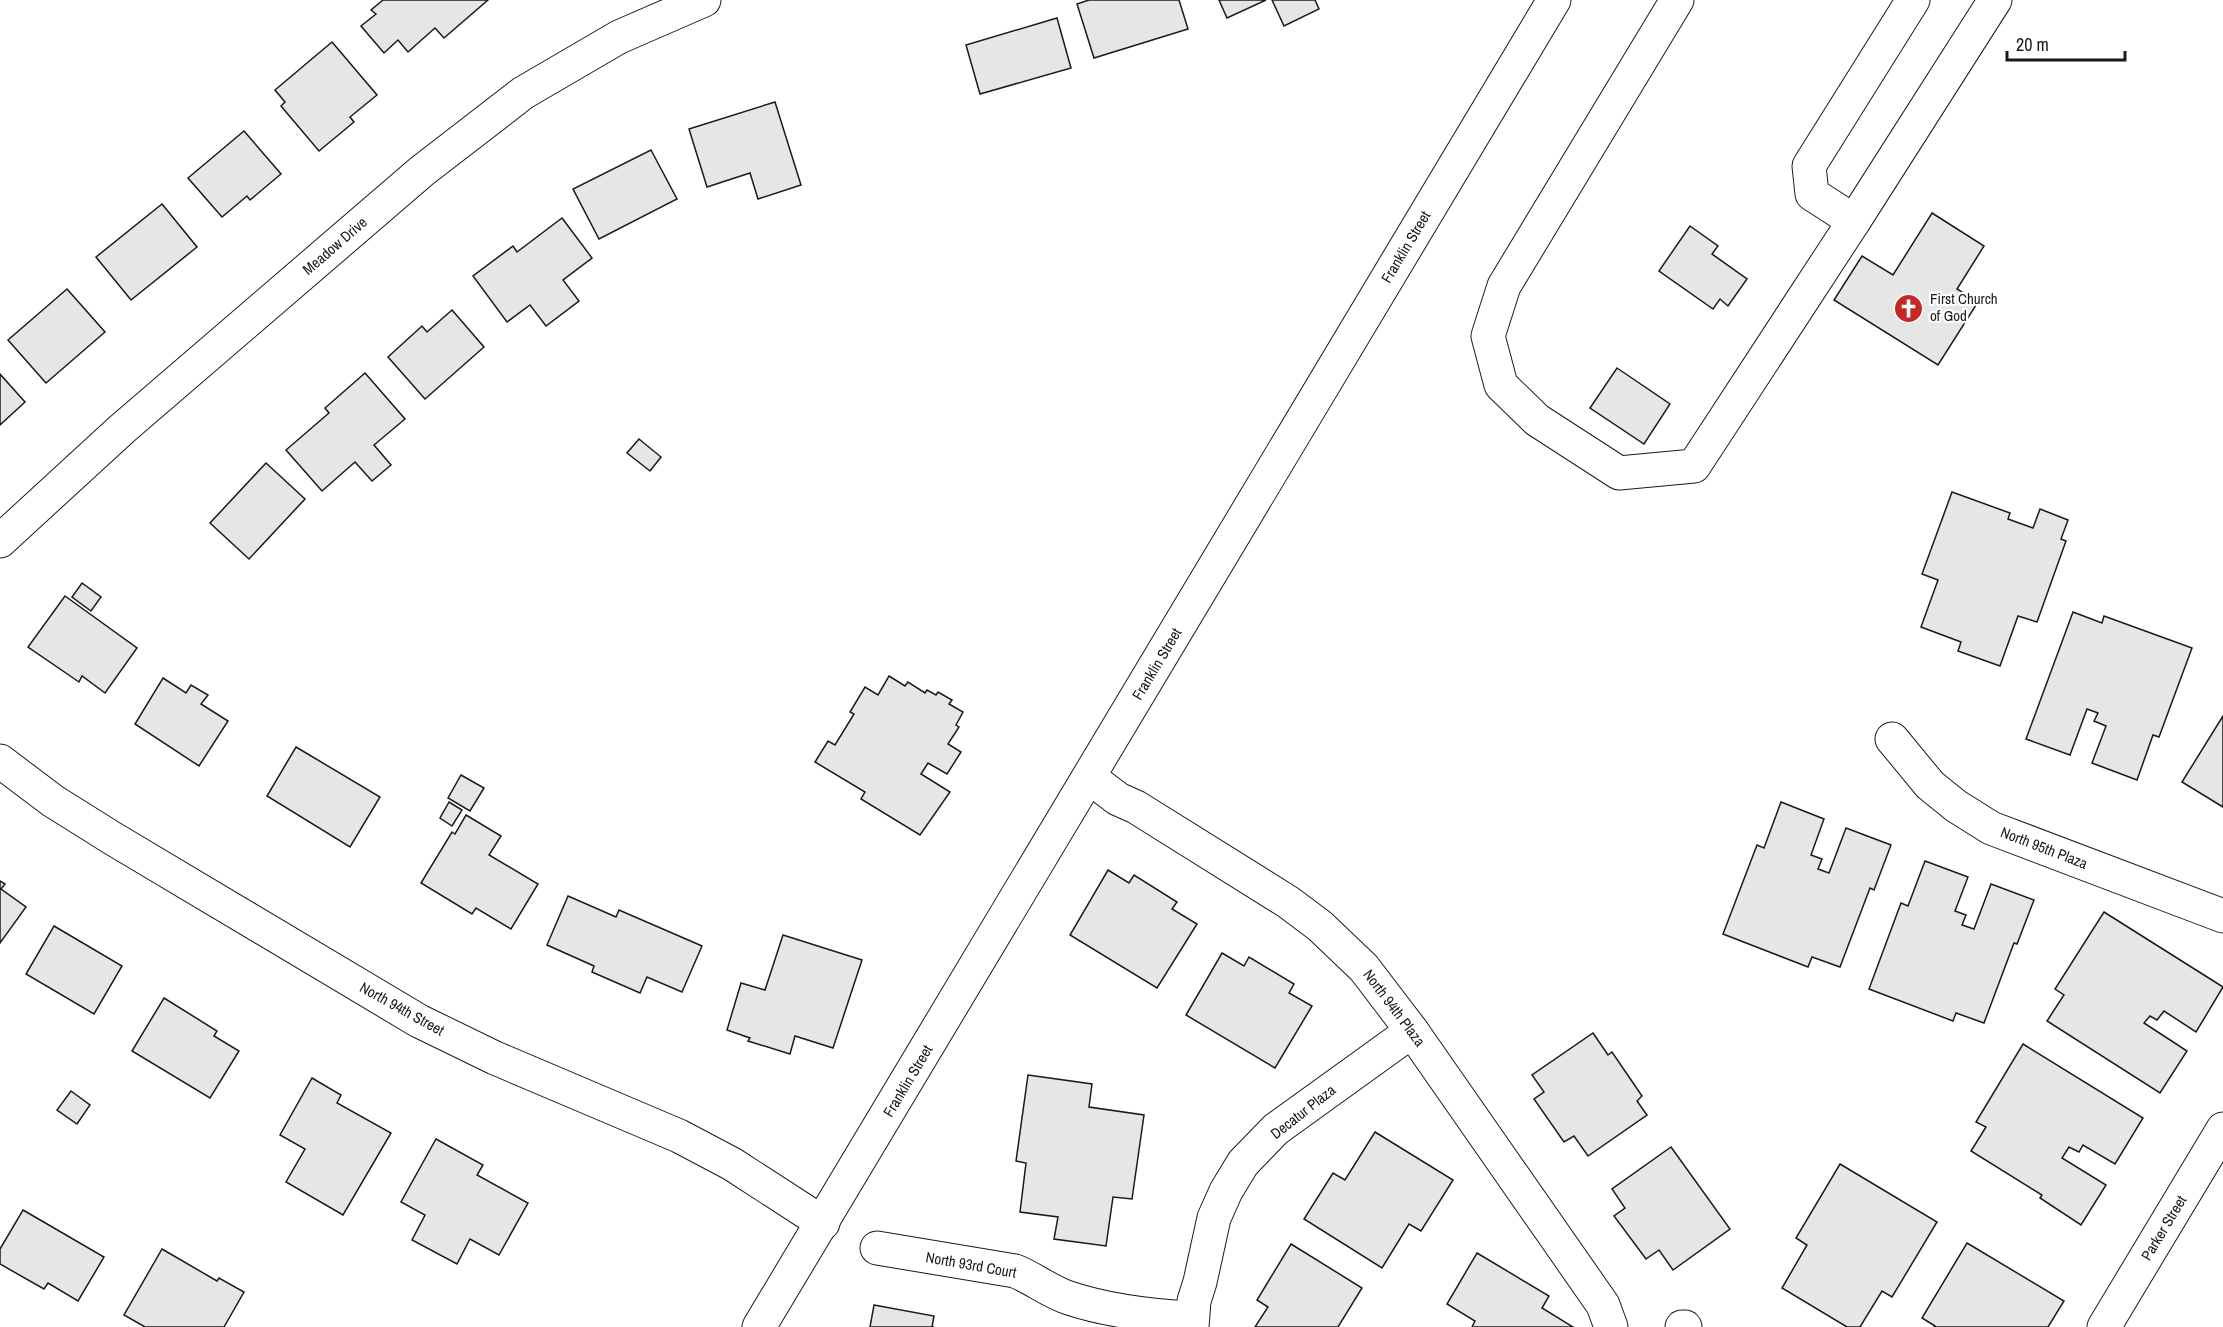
<svg xmlns="http://www.w3.org/2000/svg" width="2223" height="1327" viewBox="0 0 2223 1327" font-family="'Archivo Narrow',sans-serif">
	<style>
		.building { fill: #e6e6e6; stroke: #1a1a1a; stroke-width: 1.5 }
		.lines { fill: none; stroke-linecap: round; stroke-linejoin: round }
		.minor-casing { stroke: #1a1a1a; stroke-width: 35 }
		.minor { stroke: #fff; stroke-width: 33 }
		.labels { text-anchor: middle; stroke-width: 4.5; stroke-linejoin: round; paint-order: stroke }
		.street-label { font-size: 15px; fill: #1a1a1a; stroke: #fff }
		.poi-label { font-size: 15px; fill: #1a1a1a; stroke: #fff; text-anchor: start }
	</style>
	<rect width="100%" height="100%" fill="#fff"/>
	<g class="building">
		<path d="M383,0H488L444,38L435,28L408,52L398,40L384,53L361,26L376,14L371,10Z"/>
		<path d="M1089,0H1179L1188,29L1094,58L1077,4Z"/>
		<path d="M1219,0H1266L1227,18Z"/>
		<path d="M1272,0H1315L1319,9L1284,26Z"/>
		<path d="M1057,18L1071,68L980,94L966,45Z"/>
		<path d="M332,42L377,95L350,117L354,122L319,151L281,106L285,102L275,90Z"/>
		<path d="M775,102L801,185L758,199L750,173L707,187L689,129Z"/>
		<path d="M244,131L281,174L250,200L247,196L222,217L188,178Z"/>
		<path d="M651,150L677,199L599,239L573,189Z"/>
		<path d="M162,204L197,247L131,300L96,257Z"/>
		<path d="M1932,213L1984,246L1957,289L1978,302L1938,365L1834,300L1862,256L1893,275Z"/>
		<path d="M562,218L592,258L563,280L579,301L546,326L530,305L507,322L473,276L513,246L517,252Z"/>
		<path d="M1690,226L1718,246L1712,254L1747,279L1728,306L1720,299L1713,309L1659,271Z"/>
		<path d="M67,289L105,332L46,383L8,340Z"/>
		<path d="M452,310L484,347L425,399L388,357L422,326L427,332Z"/>
		<path d="M1617,368L1670,404L1644,444L1590,408Z"/>
		<path d="M365,373L405,419L374,445L391,465L372,481L355,462L322,491L286,450L329,413L325,408Z"/>
		<path d="M0,374L25,402L0,425Z"/>
		<path d="M639,439L661,457L650,471L627,453Z"/>
		<path d="M266,463L305,499L249,559L210,523Z"/>
		<path d="M1952,492L2010,513L2008,519L2033,528L2040,509L2068,520L2061,539L2066,541L2037,622L2018,616L2000,666L1958,651L1961,642L1921,627L1938,580L1922,574Z"/>
		<path d="M82,583L101,597L91,611L72,597Z"/>
		<path d="M65,596L137,648L105,693L82,676L79,682L28,647Z"/>
		<path d="M2073,612L2102,623L2104,616L2192,648L2159,737L2153,735L2137,780L2092,763L2106,726L2094,721L2098,713L2087,709L2070,755L2026,739Z"/>
		<path d="M889,676L905,686L908,682L925,693L927,690L936,695L938,692L952,700L949,704L963,712L956,725L959,727L948,744L961,752L947,774L928,763L921,774L950,792L920,835L861,799L865,792L815,762L828,741L835,745L854,714L850,712L865,687L878,695Z"/>
		<path d="M163,678L186,693L191,685L208,695L201,704L228,721L199,766L135,724Z"/>
		<path d="M2223,716V807L2182,782Z"/>
		<path d="M296,747L380,797L350,847L267,796Z"/>
		<path d="M461,775L484,788L470,811L448,798Z"/>
		<path d="M449,802L462,810L452,826L440,818Z"/>
		<path d="M1781,802L1824,819L1811,855L1822,859L1818,869L1829,873L1846,828L1891,845L1874,890L1870,888L1840,967L1812,957L1808,967L1723,934L1757,845L1764,848Z"/>
		<path d="M466,815L501,836L489,855L538,884L511,929L476,908L472,914L421,883L452,832L455,834Z"/>
		<path d="M1925,861L1968,877L1955,911L1966,915L1962,925L1974,929L1991,884L2034,900L2017,944L2014,943L1984,1023L1956,1013L1953,1021L1869,989L1901,903L1908,906Z"/>
		<path d="M1108,870L1129,883L1134,875L1177,902L1172,909L1197,924L1157,988L1070,935Z"/>
		<path d="M0,881L5,884L1,889L26,907L0,943Z"/>
		<path d="M568,896L616,917L619,910L702,946L682,992L647,977L640,993L592,972L594,966L547,945Z"/>
		<path d="M2104,912L2223,987L2196,1032L2164,1011L2157,1020L2150,1016L2144,1023L2187,1051L2160,1093L2047,1021L2064,995L2055,989Z"/>
		<path d="M54,926L122,966L94,1014L26,974Z"/>
		<path d="M783,935L862,960L833,1048L795,1036L790,1054L748,1041L750,1038L727,1030L741,983L765,990Z"/>
		<path d="M1222,953L1244,966L1249,957L1294,984L1289,993L1312,1006L1275,1068L1186,1015Z"/>
		<path d="M164,998L217,1031L214,1036L239,1051L210,1098L132,1051Z"/>
		<path d="M1593,1033L1608,1055L1612,1052L1642,1096L1637,1101L1647,1115L1588,1156L1574,1136L1564,1142L1534,1099L1544,1092L1532,1075Z"/>
		<path d="M2023,1044L2143,1118L2115,1164L2083,1145L2079,1152L2069,1147L2062,1158L2106,1185L2081,1225L2040,1198L2042,1195L1971,1151L1986,1127L1976,1122Z"/>
		<path d="M1028,1075L1092,1084L1089,1107L1144,1115L1132,1199L1113,1197L1106,1246L1054,1239L1058,1217L1020,1212L1026,1163L1016,1161Z"/>
		<path d="M312,1078L341,1095L337,1103L391,1133L343,1215L286,1182L305,1149L280,1135Z"/>
		<path d="M71,1091L90,1105L77,1124L57,1110Z"/>
		<path d="M1375,1132L1453,1180L1421,1231L1409,1224L1382,1268L1304,1219L1333,1173L1345,1180Z"/>
		<path d="M436,1139L483,1165L477,1175L528,1203L499,1255L470,1239L457,1264L412,1240L425,1215L401,1202Z"/>
		<path d="M1671,1147L1730,1229L1673,1270L1659,1250L1646,1259L1614,1216L1625,1208L1612,1189Z"/>
		<path d="M1840,1164L1937,1222L1892,1297L1882,1291L1860,1327H1847L1782,1288L1807,1245L1796,1238Z"/>
		<path d="M23,1210L104,1257L78,1301L48,1283L44,1289L0,1264V1249Z"/>
		<path d="M1967,1243L2064,1301L2048,1327H1934L1935,1326L1922,1318Z"/>
		<path d="M1291,1244L1362,1288L1338,1327H1255L1268,1307L1257,1300Z"/>
		<path d="M162,1249L217,1281L219,1278L244,1292L224,1327H145L124,1315Z"/>
		<path d="M1477,1253L1549,1296L1542,1308L1573,1327H1472L1475,1321L1447,1304Z"/>
		<path d="M874,1305L934,1316L932,1327H934H870Z"/>
	</g>
	<g class="lines">
		<defs>
			<g id="minor">
				<path d="M1677,0L1504,286L1488,336L1501,385L1537,420L1619,473L1694,466L1854,221"/>
				<path d="M1913,0L1809,166L1812,194L1854,221L1995,0"/>
				<path d="M0,541L122,429L422,171L523,93L619,37L704,0"/>
				<path d="M1892,739L1930,785L1956,806L1991,828L2223,916"/>
				<path d="M0,761L53,801L112,838L419,1021L495,1058L679,1136L732,1164L823,1223"/>
				<path d="M1089,777L1118,799L1136,807L1288,902L1320,926L1364,968L1412,1031L1603,1305L1611,1327"/>
				<path d="M877,1248L1015,1271C1033,1278 1050,1292 1069,1298C1108,1311 1151,1316 1192,1318"/>
				<path d="M759,1327L1554,0"/>
				<path d="M1192,1327L1194,1301L1200,1282L1214,1218L1226,1191L1243,1163L1276,1129L1412,1031"/>
				<path d="M1682,1327H1685"/>
				<path d="M2104,1327L2223,1129"/>
			</g>
		</defs>
		<use href="#minor" class="minor-casing"/>
		<use href="#minor" class="minor"/>
	</g>
	<defs>
		<symbol id="church-disc" viewBox="-11 -11 22 22"><circle r="9.5" fill="#c62828" stroke="#fff"/><path d="M-1.2-6h2.4v3.5h3.3v2.4h-3.3V6h-2.4V-.1h-3.3v-2.4h3.3Z" fill="#fff"/></symbol>
	</defs>
	<g fill-rule="evenodd">
		<use href="#church-disc" x="1892" y="292" width="33" height="33"/>
	</g>
	<g class="labels">
		<g class="street-label">
			<text transform="translate(335 246) rotate(-41)" y="5">Meadow Drive</text>
			<text transform="translate(1406 247) rotate(-59)" y="5">Franklin Street</text>
			<text transform="translate(1157 664) rotate(-59)" y="5">Franklin Street</text>
			<text transform="translate(2044 848) rotate(21)" y="5">North 95th Plaza</text>
			<text transform="translate(1394 1008) rotate(53)" y="5">North 94th Plaza</text>
			<text transform="translate(402 1009) rotate(29)" y="5">North 94th Street</text>
			<text transform="translate(908 1081) rotate(-59)" y="5">Franklin Street</text>
			<text transform="translate(1303 1112) rotate(-38)" y="5">Decatur Plaza</text>
			<text transform="translate(2164 1228) rotate(-59)" y="5">Parker Street</text>
			<text transform="translate(971 1265) rotate(10)" y="5">North 93rd Court</text>
		</g>
		<g class="poi-label">
			<text x="1930" y="304">First Church<tspan x="1930" dy="17">of God</tspan></text>
		</g>
	</g>
	<path d="M2007 51v9h118v-9" fill="none" stroke="#1a1a1a" stroke-width="3"/>
	<text x="2016" y="51" font-size="18" fill="#1a1a1a" stroke="#ffffff" stroke-width="4.5" paint-order="stroke">20 m</text>
</svg>
